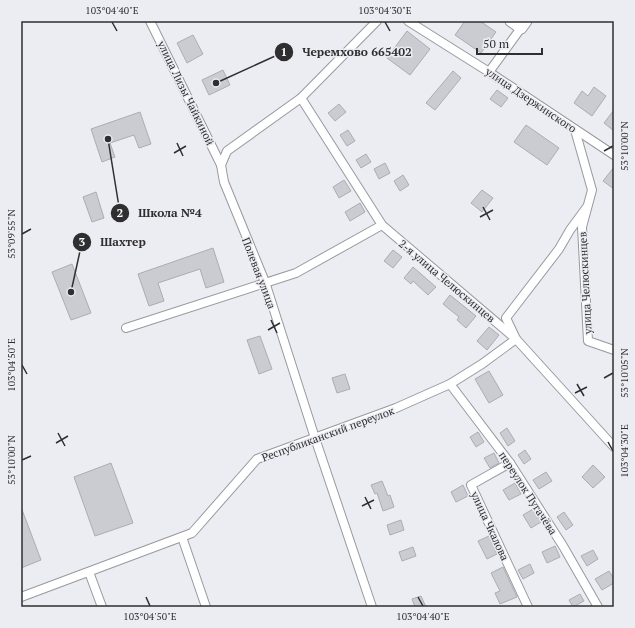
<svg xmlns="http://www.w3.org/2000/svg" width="635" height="628" viewBox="0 0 635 628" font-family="'PT Serif',serif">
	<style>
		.building { fill: #cbcbd2; stroke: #acacb3 }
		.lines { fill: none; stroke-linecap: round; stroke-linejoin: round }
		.street-casing { stroke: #98999f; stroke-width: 10 }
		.secondary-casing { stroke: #98999f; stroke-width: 13 }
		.street { stroke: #fff; stroke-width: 8 }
		.secondary { stroke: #fff; stroke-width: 11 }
		.ticks { fill: none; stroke: #2f2f31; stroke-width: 1.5 }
		.labels { text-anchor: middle; stroke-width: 3; stroke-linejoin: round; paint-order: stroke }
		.street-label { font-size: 11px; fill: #2f2f31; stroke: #ececf3 }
		.leader { fill: none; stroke: #2f2f31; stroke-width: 1.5 }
		.callout-dot { fill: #2f2f31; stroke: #ececf3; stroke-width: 1.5 }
		.mark-label { font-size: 12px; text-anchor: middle; font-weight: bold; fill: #fff }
		.callout-label { font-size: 12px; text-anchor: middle; font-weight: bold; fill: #2f2f31; stroke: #ececf3; stroke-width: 3; stroke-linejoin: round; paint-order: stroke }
		.neatline { fill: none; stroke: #2f2f31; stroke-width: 1.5 }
		.ticks-label { font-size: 10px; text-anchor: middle; fill: #2f2f31 }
	</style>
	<rect width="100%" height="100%" fill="#ececf3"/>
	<g class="building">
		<path d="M465,21H480L496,32L481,53L455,35Z"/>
		<path d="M407,31L430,49L410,75L387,58Z"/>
		<path d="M193,35L203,54L187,63L177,43Z"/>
		<path d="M223,70L230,85L209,95L202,80Z"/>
		<path d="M453,71L461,78L435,110L426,103Z"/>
		<path d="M594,87L606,96L592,116L574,103L582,91L588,96Z"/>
		<path d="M497,90L508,98L501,107L490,99Z"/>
		<path d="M339,104L346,112L335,121L328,113Z"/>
		<path d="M614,110V131L604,123Z"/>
		<path d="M140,112L151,144L139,148L134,135L110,143L115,157L102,162L91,129Z"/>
		<path d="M526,125L559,148L547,165L514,142Z"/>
		<path d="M348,130L355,141L347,146L340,135Z"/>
		<path d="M366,154L371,162L361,168L356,160Z"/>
		<path d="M385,163L390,173L379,179L374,169Z"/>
		<path d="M614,167V189L603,181Z"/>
		<path d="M403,175L409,185L400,191L394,181Z"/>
		<path d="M344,180L351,191L339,198L333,187Z"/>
		<path d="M482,190L493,198L482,212L471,203Z"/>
		<path d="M96,192L104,218L92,222L83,197Z"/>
		<path d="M360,203L365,212L350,221L345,212Z"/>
		<path d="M213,248L224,282L206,288L200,269L158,283L164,301L149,306L138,274Z"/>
		<path d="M393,250L402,257L393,268L384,261Z"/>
		<path d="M72,264L91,313L71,320L52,272Z"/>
		<path d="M413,267L436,287L428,295L413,281L411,284L404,278Z"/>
		<path d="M450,295L476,316L466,328L457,320L459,317L443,304Z"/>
		<path d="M489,327L499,335L487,350L477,341Z"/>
		<path d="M260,336L272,369L259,374L247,340Z"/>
		<path d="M489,371L503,395L489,403L475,379Z"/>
		<path d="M345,374L350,389L337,393L332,378Z"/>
		<path d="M507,428L515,441L508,446L500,433Z"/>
		<path d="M478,432L484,442L476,447L470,437Z"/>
		<path d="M525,450L531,459L524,464L518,455Z"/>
		<path d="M494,453L499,463L490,468L484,458Z"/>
		<path d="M111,463L133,523L95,536L74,477Z"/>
		<path d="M593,465L605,477L593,488L582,477Z"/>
		<path d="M546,472L552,481L539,489L533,480Z"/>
		<path d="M382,481L388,496L390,495L394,507L383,511L377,493L375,494L371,485Z"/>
		<path d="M515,483L521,494L509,500L503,490Z"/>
		<path d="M463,485L468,496L456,502L451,492Z"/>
		<path d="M21,507L41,560L21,568Z"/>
		<path d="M533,509L541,522L531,528L523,515Z"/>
		<path d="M564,512L573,525L566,530L557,517Z"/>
		<path d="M401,520L404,530L390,535L387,525Z"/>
		<path d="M489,536L497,554L487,559L478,541Z"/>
		<path d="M555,546L560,557L547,563L542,552Z"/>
		<path d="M413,547L416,556L402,561L399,552Z"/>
		<path d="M593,550L598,559L587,566L581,556Z"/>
		<path d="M530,564L534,573L523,579L518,570Z"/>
		<path d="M503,567L517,597L500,604L495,593L500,591L491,573Z"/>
		<path d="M609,571L614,579V583L602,590L595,579Z"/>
		<path d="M580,594L584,601L573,607L569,600Z"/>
		<path d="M421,596L426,607H415L412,599Z"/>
	</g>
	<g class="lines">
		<defs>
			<g id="street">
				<path d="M150,21L221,165"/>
				<path d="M408,21L489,72L614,155"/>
				<path d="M489,72L521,28"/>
				<path d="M301,98L382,225L516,339L614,447"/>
				<path d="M575,130L592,190L582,227L588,341L614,350"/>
				<path d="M126,328L296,273L382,225"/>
				<path d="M450,384L510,463L563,546L598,607"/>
				<path d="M510,463L471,485L528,607"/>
				<path d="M182,537L206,607"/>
				<path d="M89,572L102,607"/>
				<path d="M21,597L192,533L257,459L396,408L450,384L482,364L516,339L506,318L559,249L570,230L587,207"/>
				<path d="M372,607L315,438L265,282L224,182L221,165L227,151L301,98L377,21"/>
			</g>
			<path id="secondary" d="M511,21L521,28L526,21"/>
		</defs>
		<use href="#street" class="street-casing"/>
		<use href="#secondary" class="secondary-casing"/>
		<use href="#street" class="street"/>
		<use href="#secondary" class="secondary"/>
	</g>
	<path class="ticks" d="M112,22L117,31M385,22L390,31M177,143L183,156M604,151L613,146M174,153L186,146M483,207L490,220M480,217L493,210M22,234L31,229M271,320L277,333M268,330L280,323M22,365L27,374M604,378L613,373M577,384L584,396M575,393L587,387M58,433L65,446M608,442L613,451M56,443L68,436M22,460L31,456M365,497L371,509M362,506L374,500M146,597L150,606M418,597L423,606"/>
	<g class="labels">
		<g class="street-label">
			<text transform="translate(186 93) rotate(64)" y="4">улица Лизы Чайкиной</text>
			<text transform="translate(531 100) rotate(34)" y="4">улица Дзержинского</text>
			<text transform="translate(259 273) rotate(69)" y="4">Полевая улица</text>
			<text transform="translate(447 281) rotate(40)" y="4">2-я улица Челюскинцев</text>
			<text transform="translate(585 283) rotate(-93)" y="4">улица Челюскинцев</text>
			<text transform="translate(328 434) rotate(-20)" y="4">Республиканский переулок</text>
			<text transform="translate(528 493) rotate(57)" y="4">переулок Пугачёва</text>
			<text transform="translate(490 526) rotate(65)" y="4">улица Чкалова</text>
		</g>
	</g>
	<path class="leader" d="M216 83L284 52M108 139L120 213M71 292L82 242"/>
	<g class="callout-dot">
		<circle cx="216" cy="83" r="4"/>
		<circle cx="108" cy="139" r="4"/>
		<circle cx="71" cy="292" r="4"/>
		<circle cx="284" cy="52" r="10"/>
		<circle cx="120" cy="213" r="10"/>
		<circle cx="82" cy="242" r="10"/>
	</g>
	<g class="mark-label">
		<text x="284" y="56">1</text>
		<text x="120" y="217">2</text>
		<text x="82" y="246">3</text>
	</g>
	<g class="callout-label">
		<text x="357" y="56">Черемхово 665402</text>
		<text x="170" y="217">Школа №4</text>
		<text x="123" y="246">Шахтер</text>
	</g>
	<rect width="635" height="628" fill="none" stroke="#ececf3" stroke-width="44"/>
	<path d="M477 48v6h65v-6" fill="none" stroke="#2f2f31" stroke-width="2"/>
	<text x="483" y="48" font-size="12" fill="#2f2f31" stroke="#ececf3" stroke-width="3" paint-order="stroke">50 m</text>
	<rect x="22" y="22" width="591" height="584" class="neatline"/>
	<g class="ticks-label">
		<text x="112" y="14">103°04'40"E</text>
		<text x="385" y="14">103°04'30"E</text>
		<text transform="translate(624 146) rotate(-90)" y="4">53°10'00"N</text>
		<text transform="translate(11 234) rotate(-90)" y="4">53°09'55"N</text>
		<text transform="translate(11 365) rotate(-90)" y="4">103°04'50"E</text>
		<text transform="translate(624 373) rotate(-90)" y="4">53°10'05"N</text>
		<text transform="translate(624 451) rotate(-90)" y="4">103°04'30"E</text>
		<text transform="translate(11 460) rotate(-90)" y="4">53°10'00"N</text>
		<text x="150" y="620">103°04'50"E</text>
		<text x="423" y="620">103°04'40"E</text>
	</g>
</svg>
